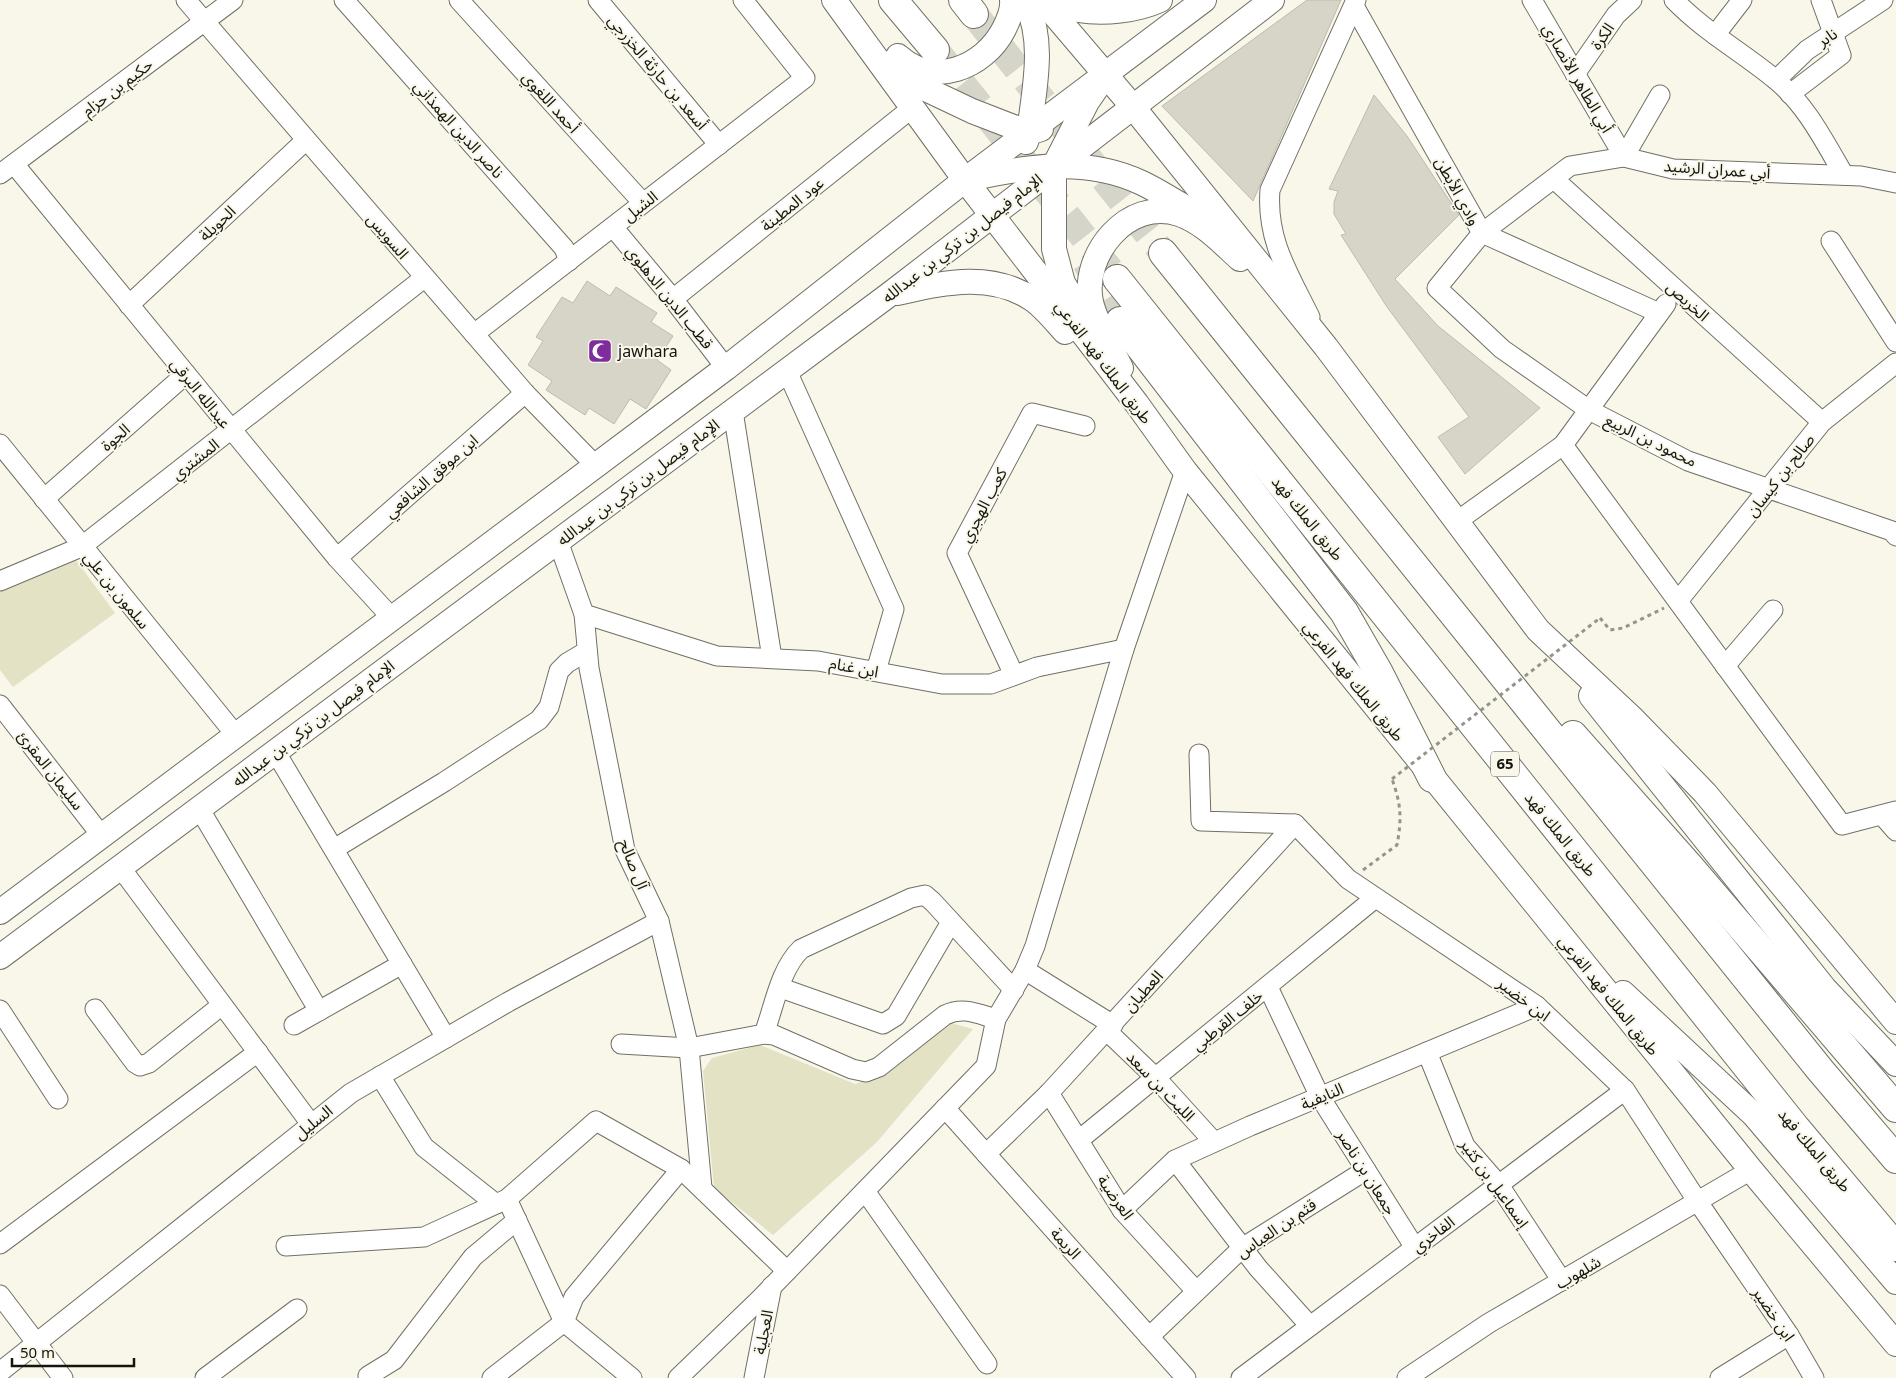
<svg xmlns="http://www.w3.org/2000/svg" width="1896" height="1378" viewBox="0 0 1896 1378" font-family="Georgia,'Noto Sans Arabic',serif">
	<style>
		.green { fill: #e3e2c4 }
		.building { fill: #d6d5c8; stroke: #bdbcaf }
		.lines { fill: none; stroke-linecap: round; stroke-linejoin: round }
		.highway-tunnel { stroke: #d6d5c9; stroke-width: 28; stroke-dasharray: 28 14; stroke-linecap: butt }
		.minor-casing { stroke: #717064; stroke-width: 21 }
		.major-casing { stroke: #717064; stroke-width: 26 }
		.highway-casing { stroke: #717064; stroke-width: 30 }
		.path { stroke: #94948a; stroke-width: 3; stroke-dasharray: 4 4; stroke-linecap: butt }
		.minor { stroke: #fff; stroke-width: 19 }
		.major { stroke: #fff; stroke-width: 24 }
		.highway { stroke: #fff; stroke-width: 28 }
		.path-bridge { stroke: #94948a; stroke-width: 3; stroke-dasharray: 4 4; stroke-linecap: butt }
		.labels { text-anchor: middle; stroke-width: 4; stroke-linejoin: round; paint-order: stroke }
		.shield { fill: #f8f7ea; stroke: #595951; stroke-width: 1 }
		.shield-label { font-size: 15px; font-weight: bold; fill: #151510 }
		.street-label { font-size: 16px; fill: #151510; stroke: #f8f7ea }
		.poi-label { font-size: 16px; fill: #151510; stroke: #f8f7ea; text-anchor: start }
	</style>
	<rect width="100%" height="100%" fill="#f8f7ea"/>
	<g class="green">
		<path d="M73,556L115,613L13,687L0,670V592Z"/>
		<path d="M951,1023L973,1029L877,1142L773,1235L714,1188L703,1071L712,1058L760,1045L855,1084L881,1075Z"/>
	</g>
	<g class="building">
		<path d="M1307,0H1341L1253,201L1162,106Z"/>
		<path d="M1374,95L1407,136L1459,215L1395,279L1438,326L1540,408L1465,474L1438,437L1469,417L1387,307L1341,235L1346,234L1334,214V202L1338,191L1329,189Z"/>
		<path d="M587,281L610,296L616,287L657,313L651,322L673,336L657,360L671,370L646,409L630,399L614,424L589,408L585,415L546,390L552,381L528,365L543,341L536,337L562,297L573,303Z"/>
	</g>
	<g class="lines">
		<g class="highway-tunnel">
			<path d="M974,14L1163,253"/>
			<path d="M936,51L1117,279"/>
			<path d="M1086,262L1120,321"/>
		</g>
		<defs>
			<g id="minor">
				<path d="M186,0L525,393L596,466"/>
				<path d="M344,0L564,248L569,261"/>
				<path d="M459,0L643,203"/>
				<path d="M598,0L719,145"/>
				<path d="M1532,0L1624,157L1660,95"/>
				<path d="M1674,0C1704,31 1742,52 1776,80C1807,106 1824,141 1844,175"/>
				<path d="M1354,6L1482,233L1659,313"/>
				<path d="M1715,35L1742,0"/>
				<path d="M1575,74L1616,15L1632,0"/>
				<path d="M1776,80L1807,50L1883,0"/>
				<path d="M1790,94L1841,55L1821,0"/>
				<path d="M14,164L337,558L392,618"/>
				<path d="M0,174L233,0"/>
				<path d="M1554,179L1822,422"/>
				<path d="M1896,183L1861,176L1673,169L1624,157L1570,166L1482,233L1437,288L1502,349L1589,410L1688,461L1892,531L1896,536"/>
				<path d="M613,227L673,299L726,368"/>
				<path d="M1831,241L1896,342"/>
				<path d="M673,299L912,108"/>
				<path d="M129,305L305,141"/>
				<path d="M1310,317C1289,274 1266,240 1270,190L1356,0"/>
				<path d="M474,334L805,78L743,0"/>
				<path d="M787,371L894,609L876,671"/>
				<path d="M733,411L772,658"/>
				<path d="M0,444L235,734"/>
				<path d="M1563,445L1842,825L1896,811"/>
				<path d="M44,499L186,374"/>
				<path d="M1456,522L1563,445L1666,304"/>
				<path d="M558,541L584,614L589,668L625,850L659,921L689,1048L702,1188"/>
				<path d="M337,558L525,393"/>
				<path d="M0,581L81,547L424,278"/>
				<path d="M1678,601L1822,422L1896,363"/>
				<path d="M584,614L717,656L818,661L942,684H991L1037,667L1124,649"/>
				<path d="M1725,666L1773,610"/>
				<path d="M1014,675L957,553L1032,413L1085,426"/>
				<path d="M0,705L101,835"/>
				<path d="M275,751L446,1038"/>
				<path d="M1199,754L1201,821L1295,824L1348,879L1537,1006L1625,1090L1698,1202L1789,1335L1814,1378"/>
				<path d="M199,808L319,1011"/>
				<path d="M1882,815L1896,831"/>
				<path d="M334,849L444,782L539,720L549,707L559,671L567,663L587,651"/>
				<path d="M120,867L311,1124"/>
				<path d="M1025,970L1113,1025"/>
				<path d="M1268,987L1320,1097L1415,1248"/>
				<path d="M781,988L883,1024L896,1016L951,922"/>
				<path d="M95,1009L135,1063L140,1066L149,1063L222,1005"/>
				<path d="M0,1010L58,1099"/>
				<path d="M294,1025L402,964"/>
				<path d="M1107,1031L1156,1078L1214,1142"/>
				<path d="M764,1034C774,1007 780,969 801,949L911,898L925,895L933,902L1014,990"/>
				<path d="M621,1044L689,1048L764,1034L774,1035L852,1069L866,1072L879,1067L945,1015C963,1006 978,1014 996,1019"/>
				<path d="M1427,1052L1465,1146L1499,1185L1562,1281"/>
				<path d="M380,1076L424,1147L496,1204"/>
				<path d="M1049,1093L1122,1210L1196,1291"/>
				<path d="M945,1108L1186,1378"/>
				<path d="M1079,1140L1374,899"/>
				<path d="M986,1154L1049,1093L1295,824"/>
				<path d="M1175,1160L1258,1268L1310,1326"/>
				<path d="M865,1191L987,1364"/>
				<path d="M507,1199L564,1322L632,1378"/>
				<path d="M1122,1210L1175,1160L1250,1126L1537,1006"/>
				<path d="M0,1244L258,1052"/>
				<path d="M286,1246L424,1237L507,1199L596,1121L681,1169L787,1271"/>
				<path d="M0,1295L63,1378"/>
				<path d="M1149,1337L1242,1248L1366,1170"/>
				<path d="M0,1372L351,1093L508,1002L659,921"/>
				<path d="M368,1376L394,1360L473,1257L517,1220"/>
				<path d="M205,1378L297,1309"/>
				<path d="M492,1378L564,1322L574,1297L681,1169"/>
				<path d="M678,1378L760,1299L986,1066L996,1019L1025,970L1035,946L1124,649L1185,471"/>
				<path d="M754,1378L772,1286"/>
				<path d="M1241,1378L1625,1090"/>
				<path d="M1407,1378L1489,1323L1751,1170"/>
				<path d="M1720,1378L1789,1335"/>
			</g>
			<g id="major">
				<path d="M834,0L965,180L1137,404L1185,471L1751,1170L1896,1344"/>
				<path d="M1025,0C1046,41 1034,89 1029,133L1026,142"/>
				<path d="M1042,0L1133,107L1326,347L1538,630L1633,719L1705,793L1896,1022"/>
				<path d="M1060,0C1066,3 1072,9 1078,10C1104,14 1136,11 1160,0"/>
				<path d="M898,56C933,88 984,68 1004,29C1008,21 1013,9 1012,0"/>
				<path d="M890,63L913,83L972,111L1029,133L1041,129"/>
				<path d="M974,178C1030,166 1088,157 1142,183C1159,191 1175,202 1192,211"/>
				<path d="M897,293C943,283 990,271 1032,299C1044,307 1055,321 1065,332"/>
				<path d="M1078,308L1063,283L1054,249V166L1087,102L1098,86"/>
				<path d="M1121,368C1112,350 1095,321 1091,302C1081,255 1128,197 1179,214C1203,222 1222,243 1240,259"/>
				<path d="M1591,696L1825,989L1896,1064"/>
				<path d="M0,912L726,368L965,180L1204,0"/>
				<path d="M0,957L890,294L1272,0"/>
				<path d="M1623,993L1754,1115L1896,1282"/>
			</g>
			<g id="highway">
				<path d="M893,0L935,50"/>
				<path d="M963,0L974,14"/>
				<path d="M1163,253L1821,1071L1896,1159"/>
				<path d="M1117,279L1796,1128L1896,1247"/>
				<path d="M1120,321L1344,612L1379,673L1432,778"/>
				<path d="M1573,735L1690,867L1896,1108"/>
			</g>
		</defs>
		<use href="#minor" class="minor-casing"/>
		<use href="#major" class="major-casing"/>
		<use href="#highway" class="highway-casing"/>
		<g class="path">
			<path d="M1600,618L1610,630L1623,628L1664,608"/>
			<path d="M1363,870L1397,845C1402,818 1401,804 1392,779"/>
		</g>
		<use href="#minor" class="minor"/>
		<use href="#major" class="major"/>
		<use href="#highway" class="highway"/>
		<path class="path-bridge" d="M1392,779L1600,618"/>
	</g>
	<defs>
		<symbol id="mosque-square" viewBox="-11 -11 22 22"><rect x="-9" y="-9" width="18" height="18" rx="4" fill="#7f2d9d" stroke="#f8f7ea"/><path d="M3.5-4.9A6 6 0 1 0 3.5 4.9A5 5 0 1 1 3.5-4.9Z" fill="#fff"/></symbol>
	</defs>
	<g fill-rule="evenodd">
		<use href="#mosque-square" x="586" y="337" width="28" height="28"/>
	</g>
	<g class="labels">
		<rect class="shield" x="1491" y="751.5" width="28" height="25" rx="4"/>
		<g class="shield-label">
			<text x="1505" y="769">65</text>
		</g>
		<g class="street-label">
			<text transform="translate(1602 36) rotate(-55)" y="6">الكرة</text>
			<text transform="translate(1827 37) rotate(-33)" y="6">نابر</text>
			<text transform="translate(658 72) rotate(50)" y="6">أسعد بن حارثة الخزرجي</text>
			<text transform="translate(1578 78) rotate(60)" y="6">أبي الطاهر الأنصاري</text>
			<text transform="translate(117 87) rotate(-37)" y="6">حكيم بن حزام</text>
			<text transform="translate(551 102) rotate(48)" y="6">أحمد اللغوي</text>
			<text transform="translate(459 129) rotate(48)" y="6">ناصر الدين الهمذاني</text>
			<text transform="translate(1717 169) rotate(4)" y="6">أبي عمران الرشيد</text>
			<text transform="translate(1458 191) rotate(61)" y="6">وادي الأبطن</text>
			<text transform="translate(792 204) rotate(-39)" y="6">عود المطينة</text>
			<text transform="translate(640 206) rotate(-38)" y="6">الشبل</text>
			<text transform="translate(217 223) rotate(-43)" y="6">الحويلة</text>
			<text transform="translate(388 236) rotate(49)" y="6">السويس</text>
			<text transform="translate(962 238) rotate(-38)" y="6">الإمام فيصل بن تركي بن عبدالله</text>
			<text transform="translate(670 297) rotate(51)" y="6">قطب الدين الدهلوي</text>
			<text transform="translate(1688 301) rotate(42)" y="6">الخريص</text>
			<text transform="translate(1104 362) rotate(53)" y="6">طريق الملك فهد الفرعي</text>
			<text transform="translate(201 393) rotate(51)" y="6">عبدالله البرقي</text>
			<text transform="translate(115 437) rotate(-41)" y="6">الجوة</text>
			<text transform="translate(1651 440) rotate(26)" y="6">محمود بن الربيع</text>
			<text transform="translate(195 459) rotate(-38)" y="6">المشتري</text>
			<text transform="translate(1780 475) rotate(-52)" y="6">صالح بن كيسان</text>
			<text transform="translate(431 476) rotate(-41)" y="6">ابن موفق الشافعي</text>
			<text transform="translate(638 482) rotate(-37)" y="6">الإمام فيصل بن تركي بن عبدالله</text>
			<text transform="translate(983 505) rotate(-62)" y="6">كعب الهجري</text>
			<text transform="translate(1308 518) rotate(51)" y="6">طريق الملك فهد</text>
			<text transform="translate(117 590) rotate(51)" y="6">سلمون بن علي</text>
			<text transform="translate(854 667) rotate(11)" y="6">ابن غنام</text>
			<text transform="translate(1354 681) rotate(51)" y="6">طريق الملك فهد الفرعي</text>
			<text transform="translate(313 723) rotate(-37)" y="6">الإمام فيصل بن تركي بن عبدالله</text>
			<text transform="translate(51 770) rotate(52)" y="6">سليمان المقرئ</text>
			<text transform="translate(1561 834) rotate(51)" y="6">طريق الملك فهد</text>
			<text transform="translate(634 864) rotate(68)" y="6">آل صالح</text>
			<text transform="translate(1143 991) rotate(-48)" y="6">العطيان</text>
			<text transform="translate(1609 995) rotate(51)" y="6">طريق الملك فهد الفرعي</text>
			<text transform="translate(1524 999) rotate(37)" y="6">ابن خضير</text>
			<text transform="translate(1227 1020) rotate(-39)" y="6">خلف القرطبي</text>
			<text transform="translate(1161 1086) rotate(46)" y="6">الليث بن سعد</text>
			<text transform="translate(1322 1096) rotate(-23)" y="6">النايفية</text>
			<text transform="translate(313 1122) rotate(-39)" y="6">السليل</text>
			<text transform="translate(1815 1150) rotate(50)" y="6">طريق الملك فهد</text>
			<text transform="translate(1367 1172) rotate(58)" y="6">جمعان بن ناصر</text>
			<text transform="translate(1495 1183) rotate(54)" y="6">إسماعيل بن كثير</text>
			<text transform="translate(1116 1197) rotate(55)" y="6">العرضية</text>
			<text transform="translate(1276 1228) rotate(-34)" y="6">قثم بن العباس</text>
			<text transform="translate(1433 1234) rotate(-37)" y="6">الفاخري</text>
			<text transform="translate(1066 1243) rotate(48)" y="6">الريمة</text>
			<text transform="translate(1578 1272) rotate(-30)" y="6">شلهوب</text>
			<text transform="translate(1774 1314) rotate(56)" y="6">ابن خضير</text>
			<text transform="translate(763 1332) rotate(-79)" y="6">العجلية</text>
		</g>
		<g class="poi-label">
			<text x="618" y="357">jawhara</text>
		</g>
	</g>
	<path d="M12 1358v8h122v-8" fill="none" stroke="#151510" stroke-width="2.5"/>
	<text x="20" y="1358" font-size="15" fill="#151510" stroke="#f8f7ea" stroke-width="4" paint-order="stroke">50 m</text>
</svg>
